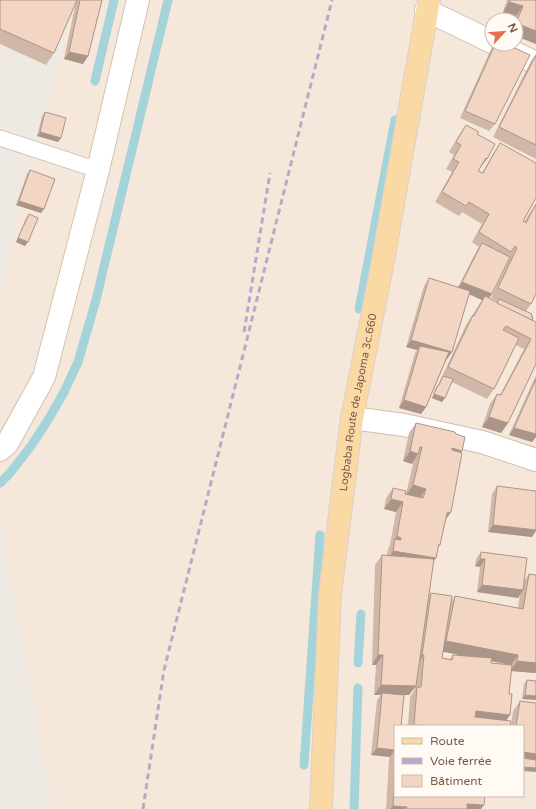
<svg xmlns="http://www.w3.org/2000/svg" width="536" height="809" viewBox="0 0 536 809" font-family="'Varela Round',sans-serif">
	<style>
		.residential { fill: #f5e8da; fill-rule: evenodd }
		.industrial { fill: #efe9e4 }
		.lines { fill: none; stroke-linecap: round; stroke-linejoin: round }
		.stream { stroke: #a5d3da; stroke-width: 9 }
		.lane-casing { stroke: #d1beb0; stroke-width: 17 }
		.street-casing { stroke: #d1beb0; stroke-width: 24 }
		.secondary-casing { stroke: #d6c0b0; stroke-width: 24 }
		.primary-casing { stroke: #dad1cd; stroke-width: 24 }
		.lane { stroke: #fff; stroke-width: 15 }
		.street { stroke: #fff; stroke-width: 22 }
		.secondary { stroke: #fff; stroke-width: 22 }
		.primary { stroke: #fbd9a5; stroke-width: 22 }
		.rail { stroke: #b9a8c9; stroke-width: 3; stroke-dasharray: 6 4; stroke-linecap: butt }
		.wall { fill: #d1b7a8; fill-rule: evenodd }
		.shaded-wall { fill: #aa9588 }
		.building { fill: #f3d5c3; stroke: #aa9588 }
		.labels { text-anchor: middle; stroke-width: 3.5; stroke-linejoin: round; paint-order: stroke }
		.street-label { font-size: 11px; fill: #7a5c4d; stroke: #fffaf3 }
	</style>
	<rect width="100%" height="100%" fill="#fdf6ec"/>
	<path class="residential" d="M0,0H536V809H0ZM492,20H516V44H492ZM395,726H523V796H395Z"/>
	<g class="industrial">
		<path d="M0,0H75L0,290Z"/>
		<path d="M0,519L53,809H0Z"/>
	</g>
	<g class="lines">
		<g class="stream">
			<path d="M95,81L114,0"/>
			<path d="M359,309L395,120"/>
			<path d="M0,483L10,473L31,446L48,420L64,392L78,362L96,300L168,0"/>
			<path d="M358,663L361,614"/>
			<path d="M304,765L320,535"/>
			<path d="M354,809L358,688"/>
		</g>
		<defs>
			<path id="lane" d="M0,138L98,170"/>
			<g id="street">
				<path d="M426,10L492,42"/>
				<path d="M501,46L536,63"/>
				<path d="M352,418L404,425L482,442L536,460"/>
			</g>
			<path id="secondary" d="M0,450L7,444L44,377L98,170L138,0"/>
			<g id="primary">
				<path id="s1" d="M321,809L330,594L352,418L382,266L429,0"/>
			</g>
		</defs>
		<use href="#lane" class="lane-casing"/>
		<use href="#street" class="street-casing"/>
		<use href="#secondary" class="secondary-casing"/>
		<use href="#primary" class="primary-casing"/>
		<use href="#lane" class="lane"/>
		<use href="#street" class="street"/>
		<use href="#secondary" class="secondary"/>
		<use href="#primary" class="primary"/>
		<g class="rail">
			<path d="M244,332L270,173"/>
			<path d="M143,809L164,670L332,0"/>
		</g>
	</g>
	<g class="wall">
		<path d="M0,0H102L88,56L83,64L64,59L76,2L54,53L46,65L0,44Z"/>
		<path d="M507,0H536V44L516,36V20H514L516,16L503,12Z"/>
		<path d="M494,44H506L495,124L489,131L460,118L492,47Z"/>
		<path d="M536,54V159L493,137L531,61Z"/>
		<path d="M45,112L61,138L58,142L37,136L42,116Z"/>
		<path d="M466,125L477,134L480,168L478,171L482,173L494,152L500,143L523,221L524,222L529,214L536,204L531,304L526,311L531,316L532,320L536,322L508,423L501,433L482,427L490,404L497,394L500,395L524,349L516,345L494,389L487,399L452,382L442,402L432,398L435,389L438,385L466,325L482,300L469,294L452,352L447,359L426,407L421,414L399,408L415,353L417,350L406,347L424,286L429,278L458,287L477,250L479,247L472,242L482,224L462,212L459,216L435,202L452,172L446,169L454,155L449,152L459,135ZM510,257V258L491,298L497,301L496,302L489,298L492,294Z"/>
		<path d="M30,170L41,213L16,205L27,174Z"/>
		<path d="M29,214L25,246L16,242L26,218Z"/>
		<path d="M536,375V437L532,442L509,435Z"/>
		<path d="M416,423L461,453L440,545L438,548L436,558L433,562L428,597L431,593L451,602L455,596L518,608L520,594L518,598L477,592L480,567L475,566L476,559L481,552L524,581L529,574L536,575V673L511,671L509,694L510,715L506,720L510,726H408L410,697L414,691L415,687L409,695H404L395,726V796L481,809H386L389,759L390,757L371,755L377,700L381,695H374L376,665H372L375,565L382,555H387L388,549L390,545L396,512L384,509L386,498L393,488L406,494L414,460L412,464L403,461L409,433ZM443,651L465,656L453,655L450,659L442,658ZM491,661L507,664L491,663Z"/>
		<path d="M497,486L532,537L488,532L492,494Z"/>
		<path d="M527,680L536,681L522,699L524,684Z"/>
		<path d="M520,701L523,726H511L513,711Z"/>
	</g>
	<g class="shaded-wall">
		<path d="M509,2L523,6L516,16L503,12Z"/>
		<path d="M516,23L536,31V44L516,36Z"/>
		<path d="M69,52L88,56L83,64L64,59Z"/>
		<path d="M40,132L61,138L58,142L37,136Z"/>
		<path d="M486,158L487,159L480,168H479Z"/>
		<path d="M19,201L44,209L41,213L16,205Z"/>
		<path d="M18,238L28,242L25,246L16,242Z"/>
		<path d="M462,282L492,294L486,302L485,296L482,300L457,289Z"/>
		<path d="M411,340L452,352L447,359L419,351L420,346L417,350L406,347Z"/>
		<path d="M434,394L445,398L442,402L432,398Z"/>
		<path d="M404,400L426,407L421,414L399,408Z"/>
		<path d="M489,417L508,423L501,433L482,427Z"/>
		<path d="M514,428L536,434V437L532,442L509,435Z"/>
		<path d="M420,447H422L417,453L418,454L412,464L403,461L410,451Z"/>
		<path d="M452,448L462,451L455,461L445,458Z"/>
		<path d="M413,485L426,489L419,499L406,495Z"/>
		<path d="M391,499L403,502L396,512L384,509Z"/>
		<path d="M451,512L444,522L447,513Z"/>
		<path d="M493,525L536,530V531L532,537L488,532Z"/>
		<path d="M397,536L401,538L394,547L395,539Z"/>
		<path d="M393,551L436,558L429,567L387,561Z"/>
		<path d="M480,559H485L480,567L475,566Z"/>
		<path d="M482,585L523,590L518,598L477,592Z"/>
		<path d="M446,641L518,655L511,665L439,651Z"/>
		<path d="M378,655H383L376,665H372Z"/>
		<path d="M422,655H424L417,665H415Z"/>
		<path d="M517,661L536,663V673L510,671Z"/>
		<path d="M381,685L416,686L409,695H382V693L381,695H374Z"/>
		<path d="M525,695L536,696V700L522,699Z"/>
		<path d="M476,711L510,715L503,725L469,721Z"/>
		<path d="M414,725L429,726H413Z"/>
		<path d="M377,748L395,750L390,757L371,755Z"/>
		<path d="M523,752L536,754V765L523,763Z"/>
		<path d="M523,767L536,768V772L523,771Z"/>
		<path d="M467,804L484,805L481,809H463Z"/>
		<path d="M393,806L407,807L405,809H390Z"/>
	</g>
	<g class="building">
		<path d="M0,0H77L54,53L0,29Z"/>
		<path d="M80,0H102L88,56L69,52Z"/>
		<path d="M510,0H536V31L516,23L523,6L509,2Z"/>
		<path d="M495,44H506L530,55L495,124L465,111Z"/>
		<path d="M536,55V145L499,127Z"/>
		<path d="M45,112L66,118L61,138L40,132Z"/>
		<path d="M466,125L479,132L477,134L495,144L487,159L486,158L478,171L483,173L500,143L536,163V198L523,221L526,223L536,204V294L531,304L498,288L517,248L515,246L511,252L479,232L489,214L469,202L466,206L442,192L459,162L453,159L461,145L456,142Z"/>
		<path d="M30,170L55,179L44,209L19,201Z"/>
		<path d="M29,214L38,218L28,242L18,238Z"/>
		<path d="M482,243L510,257L492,294L462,282Z"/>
		<path d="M429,278L470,291L452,352L411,340Z"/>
		<path d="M485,296L536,322V364L508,423L489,417L497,394L501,395L531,339L506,326L503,330L519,338L504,369L494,389L448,367L473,315L474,316Z"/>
		<path d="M499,299L532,314L531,316L533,317L532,320L497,303Z"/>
		<path d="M420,346L449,352L426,407L404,400Z"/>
		<path d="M443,376L453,379L445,398L434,394L438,385H439Z"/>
		<path d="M536,379V434L514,428Z"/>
		<path d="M416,423L455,432L456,434L465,437L462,451L452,448V450L462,453L451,512L447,513L440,545L439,544L436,558L393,551L395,539L401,540V538L397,536L403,502L391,499L393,488L406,491L405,494L423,498L426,489L413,485L422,447H420L418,454L410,451Z"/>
		<path d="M497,486L536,491V530L493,525Z"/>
		<path d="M481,552L527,558L523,590L482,585L485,559H480Z"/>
		<path d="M382,555L434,559L416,686L381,685L383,655H378Z"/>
		<path d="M529,574L536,575V663L517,661L518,655L446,641L455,596L523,609Z"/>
		<path d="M431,593L452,596L442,658L452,660L453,655L492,658L491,663L512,665L509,694H512L510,715L476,711L475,717L511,721L510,726H429L414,725L417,687H421L424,655H422Z"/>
		<path d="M527,680L536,681V696L525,695Z"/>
		<path d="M382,693L404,695L401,726H395V750L377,748Z"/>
		<path d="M520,701L536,703V754L523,752V726H516Z"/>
		<path d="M523,758L536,760V768L523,767Z"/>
		<path d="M395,765V796H485L484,805L467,804V809H406L407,807L393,806Z"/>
	</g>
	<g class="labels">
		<g class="street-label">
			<text dy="4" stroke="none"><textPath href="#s1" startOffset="409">Logbaba Route de Japoma 3c.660</textPath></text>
		</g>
	</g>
	<rect x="394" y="725" width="130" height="72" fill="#fffaf3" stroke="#cabbb1"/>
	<rect x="402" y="738" width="20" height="6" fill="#fbd9a5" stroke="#cabbb1"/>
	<text x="430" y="745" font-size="12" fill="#7a5c4d">Route</text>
	<rect x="402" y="758" width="20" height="6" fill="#b9a8c9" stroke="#cabbb1"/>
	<text x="430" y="765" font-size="12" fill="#7a5c4d">Voie ferrée</text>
	<rect x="402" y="775" width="20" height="12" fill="#f3d5c3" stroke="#cabbb1"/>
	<text x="430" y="785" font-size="12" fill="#7a5c4d">Bâtiment</text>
	<g transform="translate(504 32) rotate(64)"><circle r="19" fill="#fffaf3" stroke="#cabbb1"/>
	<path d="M0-3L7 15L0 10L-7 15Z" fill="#e76f51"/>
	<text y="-6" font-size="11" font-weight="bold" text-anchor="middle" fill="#7a5c4d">N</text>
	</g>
</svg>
